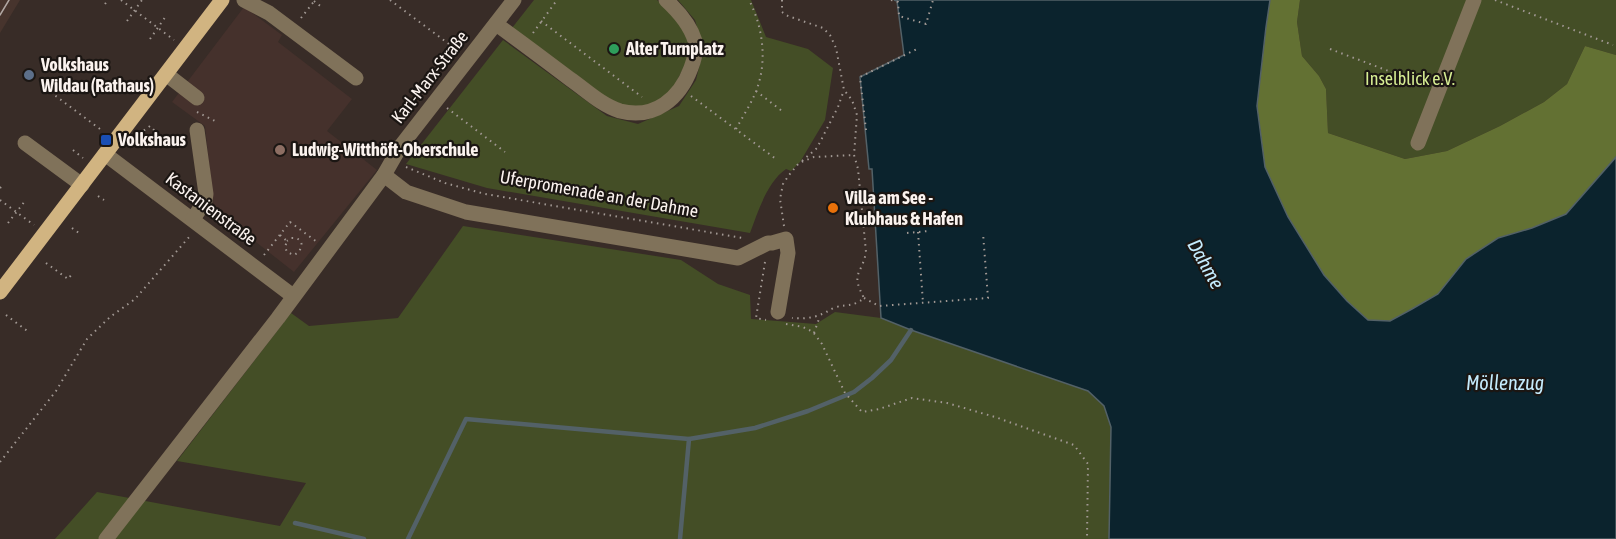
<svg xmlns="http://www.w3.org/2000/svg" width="1616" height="539" viewBox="0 0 1616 539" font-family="'Asap Condensed',sans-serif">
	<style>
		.built { fill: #47342d }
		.education { fill: #45312c }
		.green { fill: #444e26 }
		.forest { fill: #637133 }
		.water { fill: #0b232d; stroke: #536167; stroke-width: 1.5 }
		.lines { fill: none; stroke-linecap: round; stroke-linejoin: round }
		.stream { stroke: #536167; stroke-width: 4.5 }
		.path { stroke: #a29994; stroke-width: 2; stroke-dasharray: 1.5 4.5; stroke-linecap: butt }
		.minor { stroke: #80725a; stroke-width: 15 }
		.major { stroke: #d1b481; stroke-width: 15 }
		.tram { stroke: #b1a7a3; stroke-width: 1.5 }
		.leisure-dot { fill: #2e9e5b; stroke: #1b1613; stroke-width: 2 }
		.service-dot { fill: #5c6f8a; stroke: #1b1613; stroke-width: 2 }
		.transit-dot { fill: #1a4fb4; stroke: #1b1613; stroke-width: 2 }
		.education-dot { fill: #8d6e63; stroke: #1b1613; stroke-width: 2 }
		.food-dot { fill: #e8710a; stroke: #1b1613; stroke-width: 2 }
		.labels { text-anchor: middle; stroke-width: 4.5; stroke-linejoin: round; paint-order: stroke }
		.poi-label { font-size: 18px; font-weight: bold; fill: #fbf3ef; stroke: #1b1613; text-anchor: start }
		.street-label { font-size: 18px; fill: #fbf3ef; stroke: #1b1613 }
		.park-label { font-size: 18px; fill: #d7ee93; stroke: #1b1613 }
		.water-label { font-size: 20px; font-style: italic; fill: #c4ebfd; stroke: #1b1613 }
	</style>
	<rect width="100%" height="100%" fill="#382c27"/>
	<path class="built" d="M0,0H20L0,33Z"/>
	<path class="education" d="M244,7L282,35L278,42L352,99L327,131L377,170L294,272L214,209L205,126L172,102Z"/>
	<g class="green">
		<path d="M534,0H657L672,13L689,40V57L670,94L653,104L633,109L612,105L512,28Z"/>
		<path d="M678,0H751L766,37L808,49L833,68L825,120L800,162L791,171L786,169C767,182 758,212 750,233L487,188L406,164L503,40L607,116L638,124L679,106L696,80L703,52L701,41L695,20Z"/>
		<path d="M1300,0H1616V55L1585,46L1567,84L1544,102L1500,126L1447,151L1405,159L1328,133L1326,89L1319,76L1302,56L1297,22Z"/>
		<path d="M463,226L681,260L718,284L750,295L751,319L816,324L835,312L881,318L911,330L1088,391L1104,406L1111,427L1109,539H55L97,492L280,526L306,483L177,461L291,313L309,326L398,318Z"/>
	</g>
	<path class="forest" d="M1270,0H1300L1297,22L1302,56L1319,76L1326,89L1328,133L1405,159L1447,151L1500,126L1544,102L1567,84L1585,46L1616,55V157L1566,214L1532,228L1498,238L1466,259L1438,294L1412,309L1390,321L1368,320L1343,298L1324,275L1288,217L1265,167L1257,106L1266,27Z"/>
	<path class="water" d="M894,0H1270L1266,27L1257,106L1265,167L1288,217L1324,275L1347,301L1368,320L1390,321L1412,309L1438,294L1466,259L1498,238L1532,228L1566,214L1616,157V539H1109L1111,427L1104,406L1088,391L911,330L881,318L872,169H869L860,77L904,55L897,1Z"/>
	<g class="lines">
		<g class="stream">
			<path d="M295,523L364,539"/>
			<path d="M408,539L466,419L689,439L755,428L808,411L854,392L872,378L891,360L911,330"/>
			<path d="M680,539L689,439"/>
		</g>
		<g class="path">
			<path d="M121,0L174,40"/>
			<path d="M390,0L457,50"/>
			<path d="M782,0V12L788,16L823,28L830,35L836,48L844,90L852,100L857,115L854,155L858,169L866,252C862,275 850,272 864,298C853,307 848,304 836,307C831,309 827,312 822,314C814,318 801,319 792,318"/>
			<path d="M891,0L898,2L899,16L926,24L933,0"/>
			<path d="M1495,0L1613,45"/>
			<path d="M314,1L323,8"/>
			<path d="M105,4L108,0"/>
			<path d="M301,18L315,0"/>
			<path d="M127,21L142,0"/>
			<path d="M541,21L642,97"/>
			<path d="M533,33L557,0"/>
			<path d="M150,39L166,16"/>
			<path d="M1330,49L1426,85"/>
			<path d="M41,85L100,129"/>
			<path d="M756,91L782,111"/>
			<path d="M691,96L776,159"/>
			<path d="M447,108L505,152"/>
			<path d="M197,112L215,121"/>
			<path d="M736,129C742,118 749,107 754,96C768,66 764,29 749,0"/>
			<path d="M866,130L860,77L919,48"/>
			<path d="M139,134L150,126L156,132"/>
			<path d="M73,150L83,158"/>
			<path d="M802,161L817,148L838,107L844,90"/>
			<path d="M406,167L445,183L485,194L743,238"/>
			<path d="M0,188L3,185"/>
			<path d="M98,196L104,200"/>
			<path d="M0,200L34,225"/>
			<path d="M8,223L25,201"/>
			<path d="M784,226L780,199L783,184L789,175L799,163L814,157L854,155"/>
			<path d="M72,228L79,233"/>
			<path d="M918,232L923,303"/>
			<path d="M907,233L929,231"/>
			<path d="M280,235L287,241L285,247L287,252L294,255C304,250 305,237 291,238L287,241"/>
			<path d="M264,255L290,222L317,242"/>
			<path d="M765,262L756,318L766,320"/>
			<path d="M46,263L68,279L72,274"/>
			<path d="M864,298L879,306L988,298L983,233"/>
			<path d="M6,315L30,333"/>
			<path d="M786,324L803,327L813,332L822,344L845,393L862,412L879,409L912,398L947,403L995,417L1074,445L1088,464L1087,539"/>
			<path d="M814,333L820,316"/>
			<path d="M0,462L56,391L87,339L110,317L135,299L190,236"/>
		</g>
		<g class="minor">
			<path d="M244,0L269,13L356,78"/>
			<path d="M496,24C521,42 545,60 570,79C586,90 601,105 620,111C655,120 680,98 691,68C694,60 698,48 695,41C690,24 678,11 666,0"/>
			<path d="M166,74L197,98"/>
			<path d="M25,143L82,185"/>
			<path d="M1418,143L1474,0"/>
			<path d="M105,154L293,296"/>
			<path d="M384,175L406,192L466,212L738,258L768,243H772L786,239L788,253L778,312"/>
			<path d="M193,219L205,201L206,194L197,130"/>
			<path d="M106,539L278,318L384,175L400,147L514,0"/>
		</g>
		<path class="major" d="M0,292L222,0"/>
		<path class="tram" d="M0,15L9,0"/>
	</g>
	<circle class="leisure-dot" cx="614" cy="49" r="6"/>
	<circle class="service-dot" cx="29" cy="75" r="6"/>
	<rect class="transit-dot" x="100" y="134" width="12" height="12" rx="3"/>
	<circle class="education-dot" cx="280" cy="150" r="6"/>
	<circle class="food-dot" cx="833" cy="208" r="6"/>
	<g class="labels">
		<g class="poi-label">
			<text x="626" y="55">Alter Turnplatz</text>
			<text x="41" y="71">Volkshaus<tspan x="41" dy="21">Wildau (Rathaus)</tspan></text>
			<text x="118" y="146">Volkshaus</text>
			<text x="292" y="156">Ludwig-Witthöft-Oberschule</text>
			<text x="845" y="204">Villa am See -<tspan x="845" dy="21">Klubhaus &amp; Hafen</tspan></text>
		</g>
		<g class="street-label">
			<text transform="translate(430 77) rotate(-52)" y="6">Karl-Marx-Straße</text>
			<text transform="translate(599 194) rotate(10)" y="6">Uferpromenade an der Dahme</text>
			<text transform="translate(211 209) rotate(37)" y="6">Kastanienstraße</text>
		</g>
		<g class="park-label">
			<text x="1410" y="85">Inselblick e.V.</text>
		</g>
		<g class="water-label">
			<text transform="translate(1206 264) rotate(61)" y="7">Dahme</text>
			<text x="1505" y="390">Möllenzug</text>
		</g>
	</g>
</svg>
